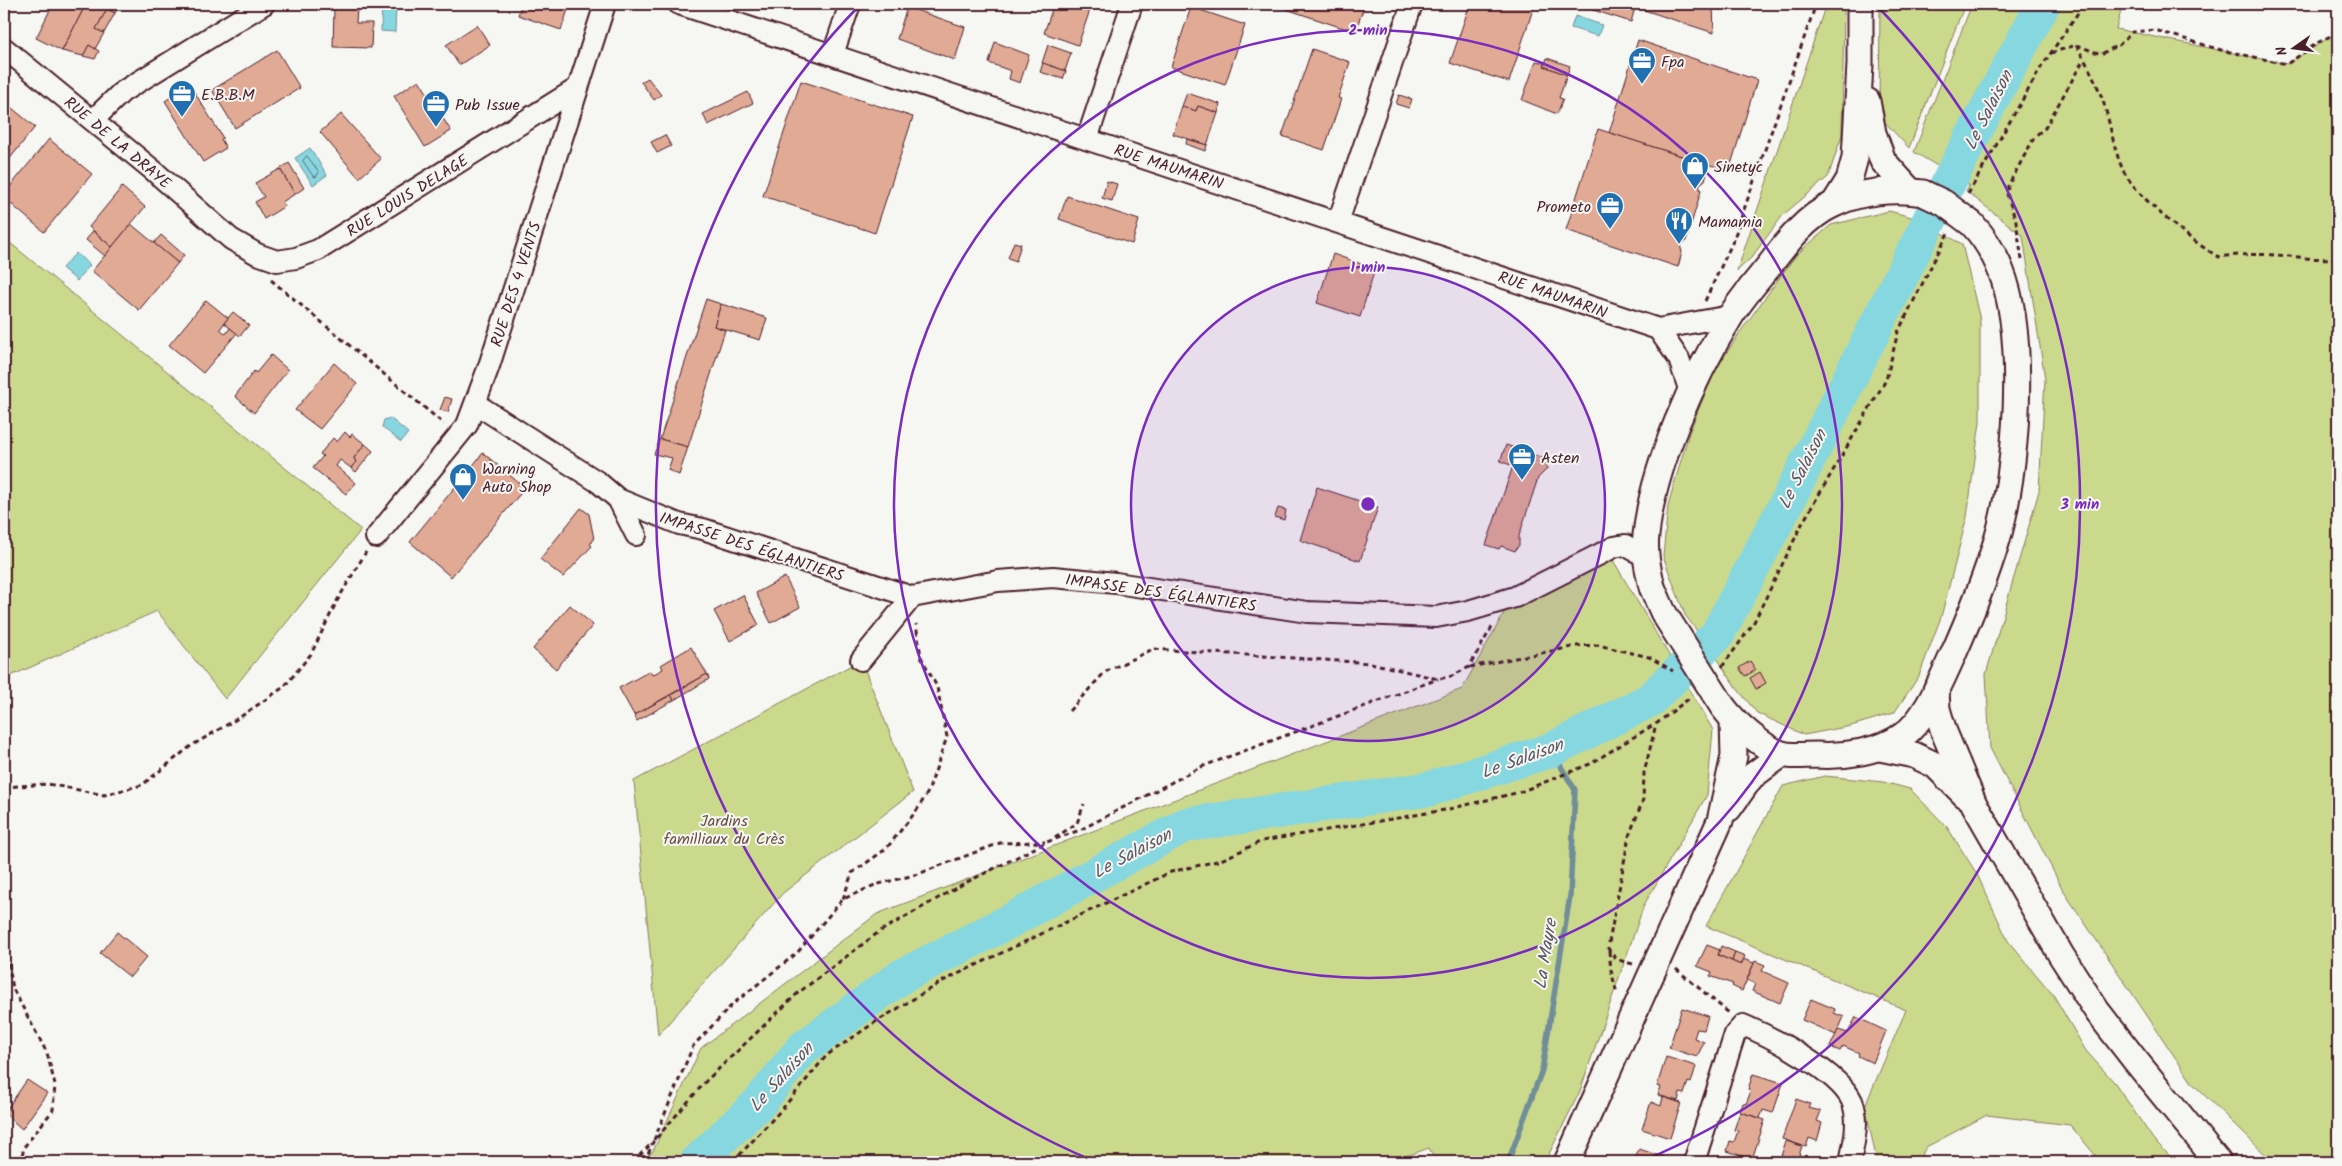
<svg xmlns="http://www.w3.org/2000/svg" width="2342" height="1166" viewBox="0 0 2342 1166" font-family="Kalam,sans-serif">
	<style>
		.green { fill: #cbd98c; stroke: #8a7c5c }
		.water { fill: #87d7e1; stroke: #6f8d98 }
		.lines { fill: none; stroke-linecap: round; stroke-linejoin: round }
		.shore { stroke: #626974; stroke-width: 1 }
		.stream { stroke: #6f8d98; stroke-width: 5.5 }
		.river { stroke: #87d7e1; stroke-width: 35 }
		.building { fill: #e0aa95; stroke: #4a1f2b }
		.minor-casing { stroke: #4a1f2b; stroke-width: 24 }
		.major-casing { stroke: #4a1f2b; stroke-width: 29 }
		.path { stroke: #4a1f2b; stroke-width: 3; stroke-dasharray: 5 4; stroke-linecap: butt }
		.minor { stroke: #f6f6f2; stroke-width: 20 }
		.major { stroke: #f6f6f2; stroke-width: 25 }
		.major-bridge-casing { stroke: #4a1f2b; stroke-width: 29; stroke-linecap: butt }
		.major-bridge { stroke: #f6f6f2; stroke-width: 25 }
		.ring { fill: none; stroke: #7b2cbf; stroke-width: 2.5 }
		.labels { text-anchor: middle; stroke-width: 4; stroke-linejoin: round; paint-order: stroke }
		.poi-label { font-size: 16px; fill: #4a1f2b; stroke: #f6f6f2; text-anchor: start }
		.street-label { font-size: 16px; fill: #4a1f2b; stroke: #f6f6f2 }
		.park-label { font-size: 16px; fill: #6a4e43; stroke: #f6f6f2 }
		.water-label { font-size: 18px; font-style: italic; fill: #5c5662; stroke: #f6f6f2 }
		.centre { fill: #7b2cbf; stroke: #f6f6f2; stroke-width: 2.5 }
		.ring-label { font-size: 15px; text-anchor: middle; font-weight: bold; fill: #7b2cbf; stroke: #f6f6f2; stroke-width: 4; stroke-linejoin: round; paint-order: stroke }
	</style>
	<rect width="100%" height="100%" fill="#f6f6f2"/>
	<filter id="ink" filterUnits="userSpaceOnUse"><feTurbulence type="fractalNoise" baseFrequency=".02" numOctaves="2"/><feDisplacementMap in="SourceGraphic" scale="10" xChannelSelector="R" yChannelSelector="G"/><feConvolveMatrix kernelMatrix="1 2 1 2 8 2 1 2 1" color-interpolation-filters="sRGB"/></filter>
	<g filter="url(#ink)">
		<g class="green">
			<path d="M1826,4H1844L1842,135L1828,177L1783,215L1752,257L1737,271Z"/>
			<path d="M1880,4H1965L1909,148L1879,116Z"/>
			<path d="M1972,4H2123L2116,29L2287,64L2338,32V1162H2273L2193,1084L2064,892L1990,748L1986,674L2039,491L2045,379L2023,236L1966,191L1969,185L1914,152Z"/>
			<path d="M1889,211L1915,218L1962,244L1980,320V422L1967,517L1941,617L1919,676L1894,713L1851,726L1804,735L1757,713L1735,686L1715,655L1685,615L1663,556L1668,505L1689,433L1714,372L1743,328L1796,255L1831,225Z"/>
			<path d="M4,238L361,530L225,699L157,611L4,679Z"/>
			<path d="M1610,555L1713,730L1707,795L1644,905L1580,1091L1545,1162H1436L1429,1148L1390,1162H642L653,1151L701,1048L877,914L1462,689L1509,604Z"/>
			<path d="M861,660L913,792L783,893L658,1035L634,781Z"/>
			<path d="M1825,776L1883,782L1910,789L1947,827L1977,874L2008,941L2054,996L2086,1051L2115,1083L2153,1139L2176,1162H2101L2070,1125L1987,1115L1926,1147L1918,1162H1877L1865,1106L1906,1010L1706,926L1783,786Z"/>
		</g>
		<g class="water">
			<path d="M382,4H396L395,32L381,31Z"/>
			<path d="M1575,16L1602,25L1598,36L1571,28Z"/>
			<path d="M310,148L327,175L313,185L295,158Z"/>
			<path d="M76,253L90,265L77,281L62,268Z"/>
			<path d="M390,418L408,433L401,442L382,427L384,420Z"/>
		</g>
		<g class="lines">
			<path class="shore" d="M307,156L319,172L316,177L313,176L303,161Z"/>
			<path class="stream" d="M1508,1162L1542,1070L1570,896L1575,790L1551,750"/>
			<path class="river" d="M697,1162L759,1103L802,1049L902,976L1010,921L1185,825L1429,789L1551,750L1650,700L1717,635L1787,502L1964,152L2043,4"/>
		</g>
		<g class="building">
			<path d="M53,4H86L62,51L36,38Z"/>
			<path d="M86,4H110L96,29L104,33L95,49L89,45L83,56L62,51Z"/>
			<path d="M110,4H120L115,13L107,9Z"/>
			<path d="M522,4H570L561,30L518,15Z"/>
			<path d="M898,4H921L919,10Z"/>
			<path d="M1054,4H1092L1078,45L1044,33Z"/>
			<path d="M1284,4H1365L1355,32L1283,8Z"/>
			<path d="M1470,4H1528L1534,6L1509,82L1450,63Z"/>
			<path d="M1574,4H1636L1631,22Z"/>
			<path d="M1636,4H1713L1714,33L1635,7Z"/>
			<path d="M907,7L965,27L955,60L897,39Z"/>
			<path d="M1191,7L1245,25L1225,85L1171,67Z"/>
			<path d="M334,8H357L356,23H372L371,48L333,47Z"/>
			<path d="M107,9L115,13L104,33L96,29Z"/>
			<path d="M477,25L490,45L459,65L446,45Z"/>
			<path d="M1638,40L1757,80L1729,171L1609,133Z"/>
			<path d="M995,42L1029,55L1020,83L1009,79L1011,71L989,63Z"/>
			<path d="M89,45L99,51L95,59L83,56Z"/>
			<path d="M1048,45L1071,53L1065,71L1042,63Z"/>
			<path d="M1312,49L1350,62L1338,98L1341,99L1324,150L1282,136Z"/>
			<path d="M277,50L300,88L235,128L212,90Z"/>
			<path d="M1547,58L1570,66L1567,75L1544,66Z"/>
			<path d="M1536,61L1545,63L1544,66L1567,75L1559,98L1563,99L1557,114L1522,100Z"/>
			<path d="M1043,63L1066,71L1063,79L1040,72Z"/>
			<path d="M648,78L661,95L654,100L641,82Z"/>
			<path d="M419,80L451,131L425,147L394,96Z"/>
			<path d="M801,81L913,117L875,233L763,196Z"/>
			<path d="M190,85L223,138L221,139L226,148L203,162L165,101Z"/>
			<path d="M748,92L753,103L708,125L703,114Z"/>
			<path d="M1187,93L1220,104L1218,113L1198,106L1196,111L1182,106Z"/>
			<path d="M1399,95L1412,99L1409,108L1396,104Z"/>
			<path d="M7,104L35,127L4,166V109Z"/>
			<path d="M1182,106L1196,111L1198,106L1218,113L1207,145L1173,134Z"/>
			<path d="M341,114L381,159L359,178L320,132Z"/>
			<path d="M1598,129L1709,165L1705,180L1699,185L1701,191L1686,241L1680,245L1682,252L1678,267L1566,230Z"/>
			<path d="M665,135L671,146L657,153L651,142Z"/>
			<path d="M49,139L92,174L44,232L4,198V194Z"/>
			<path d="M1187,139L1207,145L1205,151L1186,144Z"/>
			<path d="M289,163L304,188L295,194L280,169Z"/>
			<path d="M280,169L295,194L282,202L285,206L264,219L255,202L264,197L255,183Z"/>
			<path d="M1107,181L1117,184L1112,201L1102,198Z"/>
			<path d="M122,187L145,207L112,247L89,227Z"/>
			<path d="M1067,196L1139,220L1132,244L1059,219Z"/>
			<path d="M131,224L178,263L139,310L92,271Z"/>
			<path d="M93,231L112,247L105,256L86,240Z"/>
			<path d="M161,235L184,255L178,263L154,243Z"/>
			<path d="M1014,242L1021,244L1016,261L1008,258Z"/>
			<path d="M1333,254L1375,269L1360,317L1317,303Z"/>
			<path d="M706,299L721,304L714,326L725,330L688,447L660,439Z"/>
			<path d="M206,300L228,318L220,329L226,334L230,328L237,333L203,373L169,345Z"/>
			<path d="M721,304L767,318L760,340L714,326Z"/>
			<path d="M233,312L249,325L240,336L224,323Z"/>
			<path d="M271,355L288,370L254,413L235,396L254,371L256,373Z"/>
			<path d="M334,363L357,384L320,429L295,410Z"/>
			<path d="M445,397L452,399L448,412L440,410Z"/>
			<path d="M345,432L350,437L352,434L365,444L354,458L356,462L351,468L340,460L336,466L356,483L346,494L313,468L323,456L320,454L333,438L337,442Z"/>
			<path d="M660,439L688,447L679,475L668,470L672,458L654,454Z"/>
			<path d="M365,444L373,451L356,472L351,468L356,462L354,458Z"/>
			<path d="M1506,445L1546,459L1547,469L1538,478L1519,536V545L1515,551L1501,546L1499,549L1486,545L1513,466L1500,461Z"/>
			<path d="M483,453L525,488L451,577L410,542Z"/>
			<path d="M1317,487L1378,507L1360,561L1300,540Z"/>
			<path d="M581,508L589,514L594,539L590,544L592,546L563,577L540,559Z"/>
			<path d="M1278,508L1286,510L1284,520L1275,517Z"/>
			<path d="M785,577L800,607L771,623L756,593Z"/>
			<path d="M743,595L759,625L730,641L714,611Z"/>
			<path d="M570,605L593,625L556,669L533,649Z"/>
			<path d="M691,647L707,674L634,715L619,688L650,671L652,675L663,669L661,665Z"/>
			<path d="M1750,661L1756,670L1745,676L1739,668Z"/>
			<path d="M1760,672L1766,683L1756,689L1750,678Z"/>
			<path d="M707,674L709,679L674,700L671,695Z"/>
			<path d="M671,695L674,700L637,721L634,715Z"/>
			<path d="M117,932L147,957L130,977L100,953Z"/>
			<path d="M1707,945L1720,950L1718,955L1741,965L1743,959L1754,963L1742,991L1732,986L1733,984L1710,976L1712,972L1697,966Z"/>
			<path d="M1721,946L1735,952L1732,961L1718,955Z"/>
			<path d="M1735,952L1745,956L1741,965L1732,961Z"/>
			<path d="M1755,961L1765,965L1762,971L1789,983L1780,1003L1752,991L1755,984L1747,980Z"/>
			<path d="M1811,999L1835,1009L1834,1013L1844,1017L1836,1035L1802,1020Z"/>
			<path d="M1682,1008L1708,1016L1704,1030L1697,1029L1694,1038L1704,1042L1697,1057L1669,1048Z"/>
			<path d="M1856,1017L1886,1031L1873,1063L1858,1056L1859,1053L1843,1046L1840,1051L1830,1047L1838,1030L1848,1033Z"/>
			<path d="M1666,1057L1696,1066L1691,1083L1688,1082L1684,1094L1680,1093L1678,1101L1658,1095L1661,1087L1657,1086Z"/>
			<path d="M1753,1074L1783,1083L1773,1113L1763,1110L1760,1118L1740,1112L1743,1103L1746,1104L1751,1091L1748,1089Z"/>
			<path d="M27,1080L47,1093L22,1129L4,1113Z"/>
			<path d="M1663,1097L1681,1103L1670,1138L1642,1129L1651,1102L1661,1106Z"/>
			<path d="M1796,1099L1810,1104L1808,1108L1821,1111L1817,1121L1822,1123L1817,1141L1809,1138L1806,1147L1782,1139Z"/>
			<path d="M1740,1112L1765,1120L1752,1159L1727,1151L1730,1141L1734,1142L1738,1131L1734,1130Z"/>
			<path d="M1786,1141L1802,1146L1799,1155L1808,1158L1806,1162H1779Z"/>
			<path d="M1639,1149L1664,1157L1662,1162H1634Z"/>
		</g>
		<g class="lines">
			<defs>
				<g id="minor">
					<path d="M679,4L1658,329L1730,316"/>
					<path d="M4,48L154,171L231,239L257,254L277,261L296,258L318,250L576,89"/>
					<path d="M833,54L850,4"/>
					<path d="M93,120L122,92L264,4"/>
					<path d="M1087,139L1132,4"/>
					<path d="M1338,222L1412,4"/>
					<path d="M1658,329L1679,359L1690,392"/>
					<path d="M476,404L598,482L618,499L636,535"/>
					<path d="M618,499L679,524L703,529L912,597L998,581L1053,577L1116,583L1307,612L1436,617L1468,611L1515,597L1614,547L1625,545L1639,553L1645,552"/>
					<path d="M376,537L467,425L489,366L605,4"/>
					<path d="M861,660L912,597"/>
					<path d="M1694,1162L1735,1034L1743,1025C1772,1037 1839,1072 1852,1101C1860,1120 1854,1143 1850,1162"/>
				</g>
				<g id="major">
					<path d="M1867,101L1873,133L1883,161L1910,191"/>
					<path d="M1834,204L1849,180L1855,158L1860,64V4"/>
					<path d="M1652,587C1648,569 1644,553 1646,535C1653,466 1694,376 1730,317C1741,299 1756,282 1769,266C1787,242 1806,217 1834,204C1860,191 1895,188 1923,193"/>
					<path d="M1936,690L1937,709L1944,732L1974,804L2061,955L2097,1011L2135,1060L2218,1162"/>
					<path d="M1723,707C1735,723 1762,747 1781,754C1791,757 1805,755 1815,755C1843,757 1879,752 1902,736C1925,721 1941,681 1952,657C1969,619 1985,580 1997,540C2017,474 2027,336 2001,271C1994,253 1985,238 1972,224"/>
					<path d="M1880,748L1914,755L1935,765L1965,795"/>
					<path d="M1729,808L1751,777L1782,754"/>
					<path d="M1567,1162L1720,821L1734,756L1733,721"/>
				</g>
			</defs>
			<use href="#minor" class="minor-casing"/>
			<use href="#major" class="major-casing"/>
			<g class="path">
				<path d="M2076,45C2085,60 2094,77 2100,93C2110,117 2112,146 2123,170C2136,197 2192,242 2219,257C2249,253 2277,254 2306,258C2317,259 2328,258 2338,260"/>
				<path d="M2051,53L2076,45L2101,54L2119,45L2132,32L2155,30L2221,50L2287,64L2319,42L2338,32"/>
				<path d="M1968,194L2042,66L2084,4"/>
				<path d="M2022,260L2016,221L2007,194L2008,186L2035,136L2045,128L2084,59"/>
				<path d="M271,280L444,424"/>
				<path d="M1705,301L1733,241L1816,4"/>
				<path d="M1470,667L1577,646L1598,645L1649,657L1673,671"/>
				<path d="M1722,667L1753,624L1803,522L1886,380L1898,332L1948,233"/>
				<path d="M1069,711L1105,672L1153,649L1371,663L1438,679L1452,676L1469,667L1493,625"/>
				<path d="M4,787L48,784L104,795L142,785L191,746L240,717L284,687L311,654L337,601L366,552"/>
				<path d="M1055,838L1077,823L1084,804"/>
				<path d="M843,899L852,873L886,849L917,810L928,792L947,737L937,687L921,657L916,624"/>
				<path d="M4,937L13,989L47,1053L55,1085L53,1110L24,1147L21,1162"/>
				<path d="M1609,951L1611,970L1617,994"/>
				<path d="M1633,964C1621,961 1614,960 1608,948L1629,836L1643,800L1644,773L1656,724L1691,697"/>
				<path d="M1676,969L1729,1013"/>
				<path d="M654,1140L693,1046L733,1004L797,953L843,899L875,885L918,874L1000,843L1045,842"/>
				<path d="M633,1162L650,1145"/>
				<path d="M645,1162L653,1142L706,1081L798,993L879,932L963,884L1047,842L1080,830L1201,767L1438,679"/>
				<path d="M733,1162L783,1108L827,1055L874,1023L941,982L1064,923L1171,872L1221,860L1262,841L1445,810L1520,792L1590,764L1655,724"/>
			</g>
			<use href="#minor" class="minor"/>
			<use href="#major" class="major"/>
			<defs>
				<g id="major-bridge">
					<path d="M1923,193L1944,203L1972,224"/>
					<path d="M1652,587L1663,612L1723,707"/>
				</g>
			</defs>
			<use href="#major-bridge" class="major-bridge-casing"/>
			<use href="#major-bridge" class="major-bridge"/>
		</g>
	</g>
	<circle cx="1368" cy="504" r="237" fill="#7b2cbf" fill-opacity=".12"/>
	<g class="ring">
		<circle cx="1368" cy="504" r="237"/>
		<circle cx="1368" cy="504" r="474"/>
		<path d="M1096 1162A712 712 0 0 1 860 5M1876 5A712 712 0 0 1 1640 1162"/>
	</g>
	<defs>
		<symbol id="office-pin" viewBox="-11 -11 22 30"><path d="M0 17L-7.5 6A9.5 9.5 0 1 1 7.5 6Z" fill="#1f6fb2" stroke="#f6f6f2"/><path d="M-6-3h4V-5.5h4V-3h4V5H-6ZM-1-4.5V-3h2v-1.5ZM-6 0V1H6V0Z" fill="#fff"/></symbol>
		<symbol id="shop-pin" viewBox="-11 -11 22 30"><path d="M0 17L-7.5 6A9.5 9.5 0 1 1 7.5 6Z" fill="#1f6fb2" stroke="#f6f6f2"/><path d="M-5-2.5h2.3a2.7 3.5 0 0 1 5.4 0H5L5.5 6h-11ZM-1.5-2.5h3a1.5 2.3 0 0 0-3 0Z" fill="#fff"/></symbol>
		<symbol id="restaurant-pin" viewBox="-11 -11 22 30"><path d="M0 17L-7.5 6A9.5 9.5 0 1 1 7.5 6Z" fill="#1f6fb2" stroke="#f6f6f2"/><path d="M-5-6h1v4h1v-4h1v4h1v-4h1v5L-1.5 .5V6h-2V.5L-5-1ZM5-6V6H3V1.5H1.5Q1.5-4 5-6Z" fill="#fff"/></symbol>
	</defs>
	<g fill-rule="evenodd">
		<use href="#office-pin" x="1626" y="45" width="32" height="43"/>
		<use href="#office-pin" x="166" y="78" width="32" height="43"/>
		<use href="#office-pin" x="420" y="88" width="32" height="43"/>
		<use href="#shop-pin" x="1679" y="150" width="32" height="43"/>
		<use href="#office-pin" x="1594" y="190" width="32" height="43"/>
		<use href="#restaurant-pin" x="1663" y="205" width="32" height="43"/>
		<use href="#office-pin" x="1506" y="441" width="32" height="43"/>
		<use href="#shop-pin" x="447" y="461" width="32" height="43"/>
	</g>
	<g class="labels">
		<g class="poi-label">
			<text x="1661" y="67">Fpa</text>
			<text x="201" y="100">E.B.B.M</text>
			<text x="455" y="110">Pub Issue</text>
			<text x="1714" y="172">Sinetyc</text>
			<text x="1591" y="212" text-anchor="end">Prometo</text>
			<text x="1698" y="227">Mamamia</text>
			<text x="1541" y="463">Asten</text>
			<text x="482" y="474">Warning<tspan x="482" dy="18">Auto Shop</tspan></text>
		</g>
		<g class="street-label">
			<text transform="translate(118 142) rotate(40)" y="6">RUE DE LA DRAYE</text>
			<text transform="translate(1169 166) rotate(18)" y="6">RUE MAUMARIN</text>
			<text transform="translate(407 195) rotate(-32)" y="6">RUE LOUIS DELAGE</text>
			<text transform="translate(515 284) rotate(-72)" y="6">RUE DES 4 VENTS</text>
			<text transform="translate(1553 294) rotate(19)" y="6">RUE MAUMARIN</text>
			<text transform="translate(752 546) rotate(18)" y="6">IMPASSE DES ÉGLANTIERS</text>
			<text transform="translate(1161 592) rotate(8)" y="6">IMPASSE DES ÉGLANTIERS</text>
		</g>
		<g class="park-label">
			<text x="724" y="826">Jardins<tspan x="724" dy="18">familliaux du Crès</tspan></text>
		</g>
		<g class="water-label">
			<text transform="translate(1988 110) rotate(-63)" y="6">Le Salaison</text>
			<text transform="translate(1802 469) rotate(-63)" y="6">Le Salaison</text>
			<text transform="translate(1522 758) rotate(-20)" y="6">Le Salaison</text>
			<text transform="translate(1132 853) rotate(-28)" y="6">Le Salaison</text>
			<text transform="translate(1545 954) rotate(-81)" y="6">La Mayre</text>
			<text transform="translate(781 1077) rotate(-48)" y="6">Le Salaison</text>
		</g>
	</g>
	<circle cx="1368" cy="504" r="8" class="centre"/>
	<g class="ring-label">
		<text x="1368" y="35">2 min</text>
		<text x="1368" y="272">1 min</text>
		<text x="2080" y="509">3 min</text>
	</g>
	<rect width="2342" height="1166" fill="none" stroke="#f6f6f2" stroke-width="20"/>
	<rect x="10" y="10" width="2322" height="1146" fill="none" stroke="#4a1f2b" stroke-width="2" filter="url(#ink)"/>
	<g transform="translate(2294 48) rotate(256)" stroke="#f6f6f2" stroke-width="4" paint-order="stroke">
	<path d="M0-4L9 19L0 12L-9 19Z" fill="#4a1f2b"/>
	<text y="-8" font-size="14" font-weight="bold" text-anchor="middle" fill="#4a1f2b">N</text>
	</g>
</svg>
